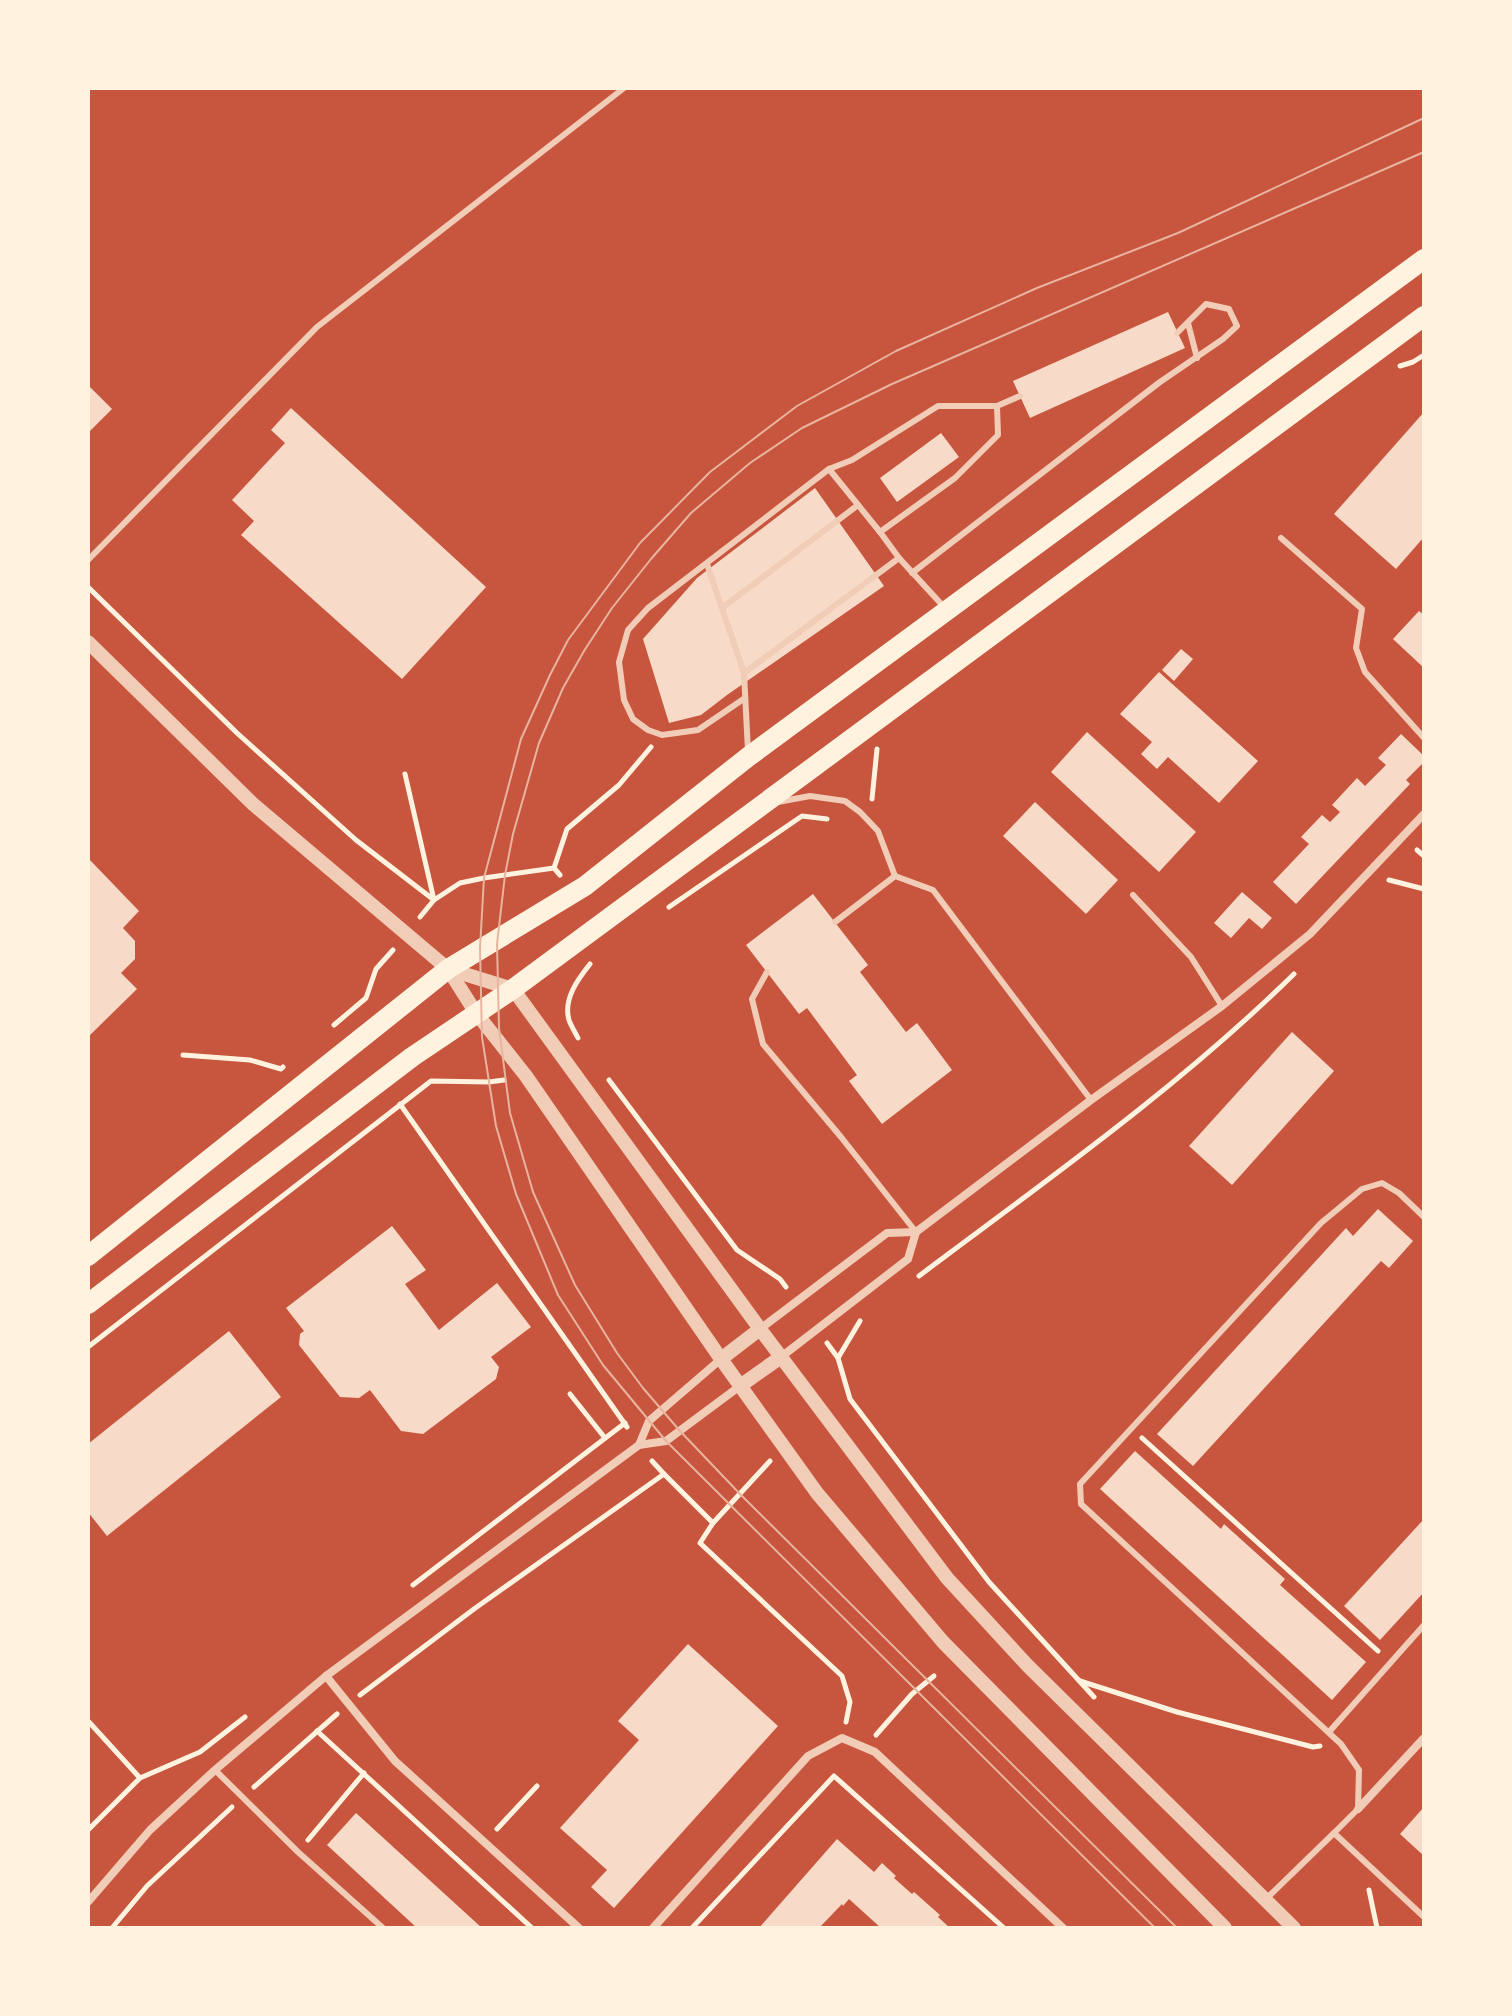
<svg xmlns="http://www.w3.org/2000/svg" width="1512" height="2016" viewBox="0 0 1512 2016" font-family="Barlow,sans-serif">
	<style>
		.building { fill: #f7dbc8 }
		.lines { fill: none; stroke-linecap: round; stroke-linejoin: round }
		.path { stroke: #fff3e0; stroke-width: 5 }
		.service { stroke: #f1ccb7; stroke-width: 6 }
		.minor { stroke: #f1ccb7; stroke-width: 8 }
		.tertiary { stroke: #f1ccb7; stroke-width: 14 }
		.primary { stroke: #fff3e0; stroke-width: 20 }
		.tram { stroke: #e9b49f; stroke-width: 2 }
	</style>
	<rect width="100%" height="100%" fill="#c8553d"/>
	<g class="building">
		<path d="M1168,312L1185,348L1030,418L1013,381Z"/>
		<path d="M88,385L112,409L88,433Z"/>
		<path d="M291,408L486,587L402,679L241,535L254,521L232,500L285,443L271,430Z"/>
		<path d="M1424,412V537L1396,569L1334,514Z"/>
		<path d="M941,433L959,457L897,502L880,478Z"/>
		<path d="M815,488L884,586L727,695L701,715L669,723L643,639L697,578Z"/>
		<path d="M1419,611L1424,615V668L1393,639Z"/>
		<path d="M1181,649L1193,659L1174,681L1162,670Z"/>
		<path d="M1159,672L1258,761L1219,803L1168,757L1157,769L1141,754L1152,742L1120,714Z"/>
		<path d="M1087,732L1196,832L1159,872L1051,772Z"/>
		<path d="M1401,734L1424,756V762L1406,780L1410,784L1296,904L1273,882L1309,844L1301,837L1322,815L1330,822L1340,812L1332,805L1357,778L1365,786L1386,765L1378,758Z"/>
		<path d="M1035,802L1118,880L1086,914L1003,836Z"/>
		<path d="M88,858L139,911L123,928L135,941V959L121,973L137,989L88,1037Z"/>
		<path d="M1242,892L1272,918L1262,929L1249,918L1231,938L1214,923Z"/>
		<path d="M813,894L868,965L860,972L906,1032L917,1023L952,1070L882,1124L849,1081L857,1075L807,1008L799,1014L746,945Z"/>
		<path d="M1292,1032L1334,1071L1232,1185L1189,1146Z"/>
		<path d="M1378,1209L1413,1241L1389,1268L1381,1261L1193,1466L1157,1434L1346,1228L1353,1236Z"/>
		<path d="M392,1226L426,1270L405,1284L439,1330L497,1283L531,1327L491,1357L499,1367L496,1379L423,1434L401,1431L370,1390L359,1398L340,1397L299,1345L300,1334L304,1331L286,1308Z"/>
		<path d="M229,1331L281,1397L107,1536L88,1512V1444Z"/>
		<path d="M1135,1451L1221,1529L1224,1524L1285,1579L1280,1585L1366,1662L1332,1700L1100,1489Z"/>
		<path d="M1424,1519V1592L1380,1640L1344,1606Z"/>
		<path d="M688,1644L778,1726L614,1908L591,1887L607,1870L560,1828L639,1740L618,1721Z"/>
		<path d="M1424,1807V1856L1400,1834Z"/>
		<path d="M356,1813L379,1834L482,1928H417L327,1845Z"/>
		<path d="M837,1839L874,1872L882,1863L896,1876L894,1878L912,1894L914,1892L940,1915L938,1917L950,1928H881L849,1899L843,1906L842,1904L821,1926L823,1928H759Z"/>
	</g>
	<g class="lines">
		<g class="path">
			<path d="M1400,366L1413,362L1424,355"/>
			<path d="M88,587L237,733L356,840L434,900L460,883L484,878L554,868L560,875"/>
			<path d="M405,774L434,900L420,917"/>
			<path d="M872,799L877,749"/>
			<path d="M1417,850L1424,856"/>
			<path d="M554,868L567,829L619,785L651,747"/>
			<path d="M1389,880L1424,889"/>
			<path d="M669,907L802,816L827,819"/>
			<path d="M334,1025L366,998L376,969L393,950"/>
			<path d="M578,1038C575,1032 571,1026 569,1020C563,999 578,979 590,964"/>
			<path d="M183,1055L250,1060L281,1069L283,1067"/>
			<path d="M609,1080L737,1250L780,1279L786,1287"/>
			<path d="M400,1104L627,1427"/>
			<path d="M919,1276C1047,1180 1179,1087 1294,974"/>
			<path d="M827,1343L838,1358L850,1399L989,1582L1094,1697"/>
			<path d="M88,1347L431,1081L489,1082L504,1080"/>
			<path d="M838,1358L860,1321"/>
			<path d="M570,1394L605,1438"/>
			<path d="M1142,1438L1378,1651"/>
			<path d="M664,1474L713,1523L770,1461"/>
			<path d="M713,1523L700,1543L842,1676L850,1702L846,1722"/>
			<path d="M413,1585L625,1423"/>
			<path d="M1080,1681L1177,1712L1313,1747L1320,1746"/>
			<path d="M360,1695L474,1609L664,1474L652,1461"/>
			<path d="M88,1723L89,1722L140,1778"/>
			<path d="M317,1731L532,1928"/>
			<path d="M876,1735L912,1694L934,1676"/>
			<path d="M254,1787L337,1714"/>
			<path d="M497,1829L537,1786"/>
			<path d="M88,1830L140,1778L200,1752L245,1717"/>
			<path d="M308,1840L364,1773"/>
			<path d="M1369,1890L1377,1928"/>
			<path d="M112,1928L147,1886L232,1807"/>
			<path d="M692,1928L834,1776L1004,1928"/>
		</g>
		<g class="service">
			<path d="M1188,323L1197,358"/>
			<path d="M829,469L880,532"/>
			<path d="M1281,538L1362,609L1356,648L1365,672L1424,738"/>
			<path d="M899,558L880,532L955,478L998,435L997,406"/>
			<path d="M88,560L317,327L624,88"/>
			<path d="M707,564L744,673"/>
			<path d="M912,573L1160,382L1223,339L1237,326L1229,309L1206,304L1177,333"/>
			<path d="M722,608L858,505"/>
			<path d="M745,698L698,730L662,735L648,730L633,719L624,700L619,662L628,630L648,608L829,469L852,460L938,406H997L1020,396"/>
			<path d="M748,751L744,673L899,558L944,607"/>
			<path d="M778,802L810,796L845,801L860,812L878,831L895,876"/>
			<path d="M1133,895L1191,957L1222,1006"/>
			<path d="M835,922L895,876L933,890L1091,1100"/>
			<path d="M767,972L752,999L763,1044L841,1137L916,1232"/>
			<path d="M1424,1217L1399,1193L1382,1183L1362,1189L1321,1223L1080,1484L1081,1504L1341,1744L1359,1770L1358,1809L1334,1833L1424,1917"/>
			<path d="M1329,1732L1424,1625"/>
			<path d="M215,1770L298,1852L383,1928"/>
			<path d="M1266,1899L1334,1833"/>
		</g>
		<g class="minor">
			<path d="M760,1329L887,1233L916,1232L1091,1100L1222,1006L1310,934L1424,814"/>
			<path d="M781,1357L908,1259L916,1232"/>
			<path d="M639,1445L649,1421L721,1359"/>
			<path d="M326,1676L395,1761L579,1928"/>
			<path d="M1358,1809L1424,1738"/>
			<path d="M88,1902L150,1830L215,1770L326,1676L639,1445L666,1441L740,1386"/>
			<path d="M653,1928L808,1756L842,1738L875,1752L1063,1928"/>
		</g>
		<g class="tertiary">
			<path d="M88,642L253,804L448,969L476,1013L526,1076L721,1359L817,1493L943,1642L1225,1928"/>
			<path d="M448,969L513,989L760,1329L947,1578L1028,1666L1294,1928"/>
			<path d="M721,1359L760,1329"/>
			<path d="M740,1386L781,1357"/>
		</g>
		<g class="primary">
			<path d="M88,1256L448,969L585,886L748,757L1424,259"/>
			<path d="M88,1304L412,1057L513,989L1424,316"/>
		</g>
		<g class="tram">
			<path d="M1155,1928L666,1441L603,1365L558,1295L516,1194L496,1126L482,1037L480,948L484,878L521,739L550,675L568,640L640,543L710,472L797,406L896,351L1037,288L1178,233L1424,118"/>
			<path d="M1177,1928L740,1494L680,1431L643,1388L617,1353L575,1285L533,1192L510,1113L499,1028L497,944L505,875L513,834L539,743L563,688L584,651L612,608L651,559L691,513L750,463L802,428L892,384L1424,152"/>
		</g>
	</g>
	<rect width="1512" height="2016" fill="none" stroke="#fff3e0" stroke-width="180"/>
</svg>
